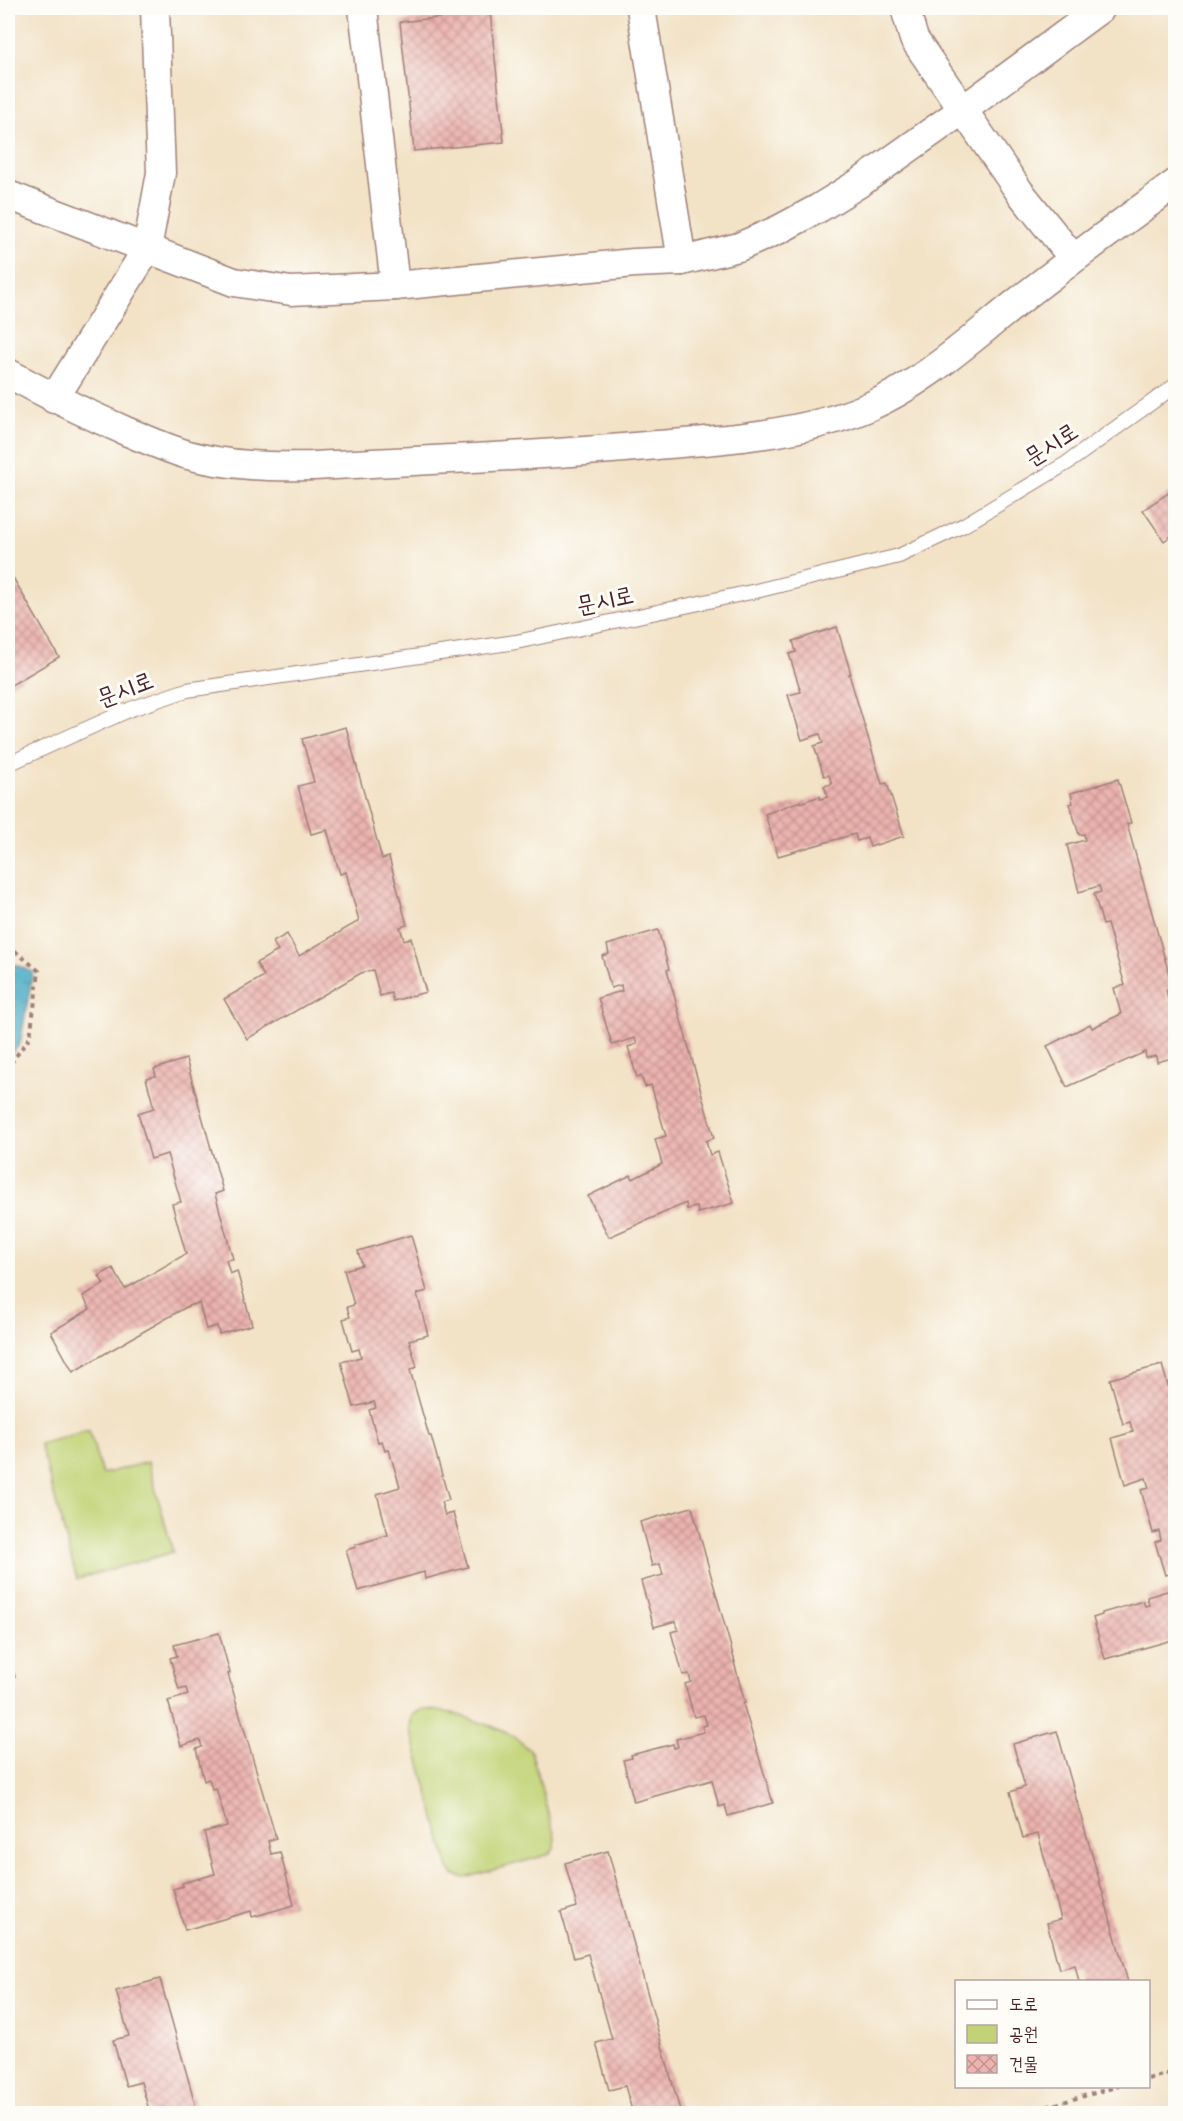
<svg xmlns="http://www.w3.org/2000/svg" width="1183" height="2121" viewBox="0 0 1183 2121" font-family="'Indie Flower','Poor Story',sans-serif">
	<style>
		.green { fill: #c1d376; stroke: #867950; stroke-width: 1.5 }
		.water { fill: url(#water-ripples); stroke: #486478; stroke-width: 1.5 }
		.building { fill: url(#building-cross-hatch) }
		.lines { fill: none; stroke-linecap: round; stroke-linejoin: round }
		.service-casing { stroke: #9e8078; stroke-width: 16 }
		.minor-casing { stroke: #9e8078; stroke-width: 31 }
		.path { stroke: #9e8078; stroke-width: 4; stroke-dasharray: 4.5 4.5; stroke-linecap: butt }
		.service { stroke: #fff; stroke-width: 14 }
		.minor { stroke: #fff; stroke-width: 28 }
		.labels { text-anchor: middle; stroke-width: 6; stroke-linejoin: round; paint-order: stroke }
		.street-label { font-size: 24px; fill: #4a1f2b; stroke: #fdfcf7 }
	</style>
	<defs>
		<pattern id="water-ripples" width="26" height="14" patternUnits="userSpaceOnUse" patternTransform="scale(1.5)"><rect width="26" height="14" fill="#46aac5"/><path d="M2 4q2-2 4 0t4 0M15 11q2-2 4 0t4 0" fill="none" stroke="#3c8aa0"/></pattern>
		<pattern id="building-cross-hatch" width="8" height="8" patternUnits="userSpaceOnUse" patternTransform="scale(1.5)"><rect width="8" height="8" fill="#ecb3af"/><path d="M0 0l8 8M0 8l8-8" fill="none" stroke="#c1918f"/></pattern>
	</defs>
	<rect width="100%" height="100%" fill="#fdfcf7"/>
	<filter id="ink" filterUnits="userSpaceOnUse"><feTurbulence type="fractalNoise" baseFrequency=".0167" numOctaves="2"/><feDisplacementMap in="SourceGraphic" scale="12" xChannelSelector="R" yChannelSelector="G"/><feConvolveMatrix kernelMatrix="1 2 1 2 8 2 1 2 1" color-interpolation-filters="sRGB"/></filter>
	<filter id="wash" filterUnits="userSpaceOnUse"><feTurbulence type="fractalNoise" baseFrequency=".008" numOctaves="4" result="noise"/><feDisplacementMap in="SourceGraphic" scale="24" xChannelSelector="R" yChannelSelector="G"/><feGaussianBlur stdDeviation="1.35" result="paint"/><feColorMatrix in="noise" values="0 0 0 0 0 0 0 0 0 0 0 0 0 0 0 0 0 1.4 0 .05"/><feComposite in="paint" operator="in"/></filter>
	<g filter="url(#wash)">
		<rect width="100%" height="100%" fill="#f2e2c6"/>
		<g class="green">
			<path d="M89,1430L102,1474L148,1462L173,1552L77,1579L40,1444Z"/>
			<path d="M423,1709L452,1713L494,1727L513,1736L531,1751L555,1837V1847L550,1854L465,1878L455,1876L449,1869L410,1728L412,1715Z"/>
		</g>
		<path class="water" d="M8,962L33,972L20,1044L8,1057Z"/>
		<g id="blocks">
			<g class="building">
				<path d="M490,12L504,142L414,151L400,22Z"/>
				<path d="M1176,488V532L1164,541L1143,510Z"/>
				<path d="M8,569L59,657L8,687Z"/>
				<path d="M837,627L851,674H849L882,784L887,783L904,836L870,847L867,838L857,841L855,834L778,856L765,814L800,801V803L820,796V799L828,797L824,786L832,784L829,775L824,776L814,746L823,743L820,734L802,740L788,695L801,692L789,654L796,652L793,641Z"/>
				<path d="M346,727L382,859L389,857L407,925L400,927L404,940L411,938L426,992L393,1001L391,993L380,996L373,970L361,973L247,1039L224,999L264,976L256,963L278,951L273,942L287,934L299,956L359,921L346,872L340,874L327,830L311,834L298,786L314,782L302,739Z"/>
				<path d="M1118,779L1131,823L1127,824L1173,988L1166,990L1169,1004L1176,1002V1057L1157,1062L1156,1056L1146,1058L1145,1052L1067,1087L1047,1046L1090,1024L1092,1028L1121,1014L1114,988L1125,985L1107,924L1103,925L1094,894L1101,892L1099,886L1079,892L1067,845L1085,840L1084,834L1079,835L1070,804L1073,803L1071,793Z"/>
				<path d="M658,930L669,969L667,970L714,1138L706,1141L710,1155L718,1152L734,1203L698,1213L697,1207L687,1209L686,1203L609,1237L588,1196L631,1175L633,1179L662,1164L655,1139L666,1136L651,1085L645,1087L641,1076L637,1078L628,1047L637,1044L635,1038L612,1045L598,998L622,991L621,985L611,988L602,956L609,954L607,945Z"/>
				<path d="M186,1059L223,1191L215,1194L233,1259L226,1260L230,1274L237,1271L252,1325L219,1334L217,1326L206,1329L199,1303L188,1306L73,1372L51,1332L90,1309L83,1296L104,1284L99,1276L113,1268L125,1289L186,1254L172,1204L181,1202L167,1154L151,1159L138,1113L154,1108L146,1078L156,1076L154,1069Z"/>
				<path d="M411,1235L427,1291L417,1294L428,1335L409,1340L417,1367L410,1370L429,1436H431L449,1500L441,1502L445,1515L453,1513L468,1567L425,1579L424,1572L358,1591L346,1550L356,1547L355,1545L388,1535L377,1494L400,1487L389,1450L385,1451L382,1441L378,1442L369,1410L376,1408L374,1402L354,1407L341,1362L361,1357L359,1349L352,1351L343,1319L350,1317L347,1307L354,1305L344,1270L362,1265L358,1251Z"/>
				<path d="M1162,1365L1176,1413V1572L1165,1575L1155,1542L1161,1540L1159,1531L1153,1533L1141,1490L1149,1488L1146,1478L1125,1485L1112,1438L1133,1432L1130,1422L1123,1424L1110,1379Z"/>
				<path d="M692,1507L735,1662H734L745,1703L743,1704L773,1803L728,1816L725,1805L719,1807L712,1780L634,1802L623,1760L632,1758L631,1755L673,1744L674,1748L678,1747L676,1739L704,1732L702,1726L707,1725L704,1715L694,1717L685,1684L691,1682L689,1674L683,1675L671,1632L678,1630L676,1621L654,1627L641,1581L663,1575L660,1564L652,1566L640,1522Z"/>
				<path d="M1176,1583V1639L1105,1659L1093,1618L1102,1615V1613L1143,1601L1145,1606L1149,1605L1147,1597L1174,1589L1173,1584Z"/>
				<path d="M219,1633L230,1673L228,1674L276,1838L268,1841L271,1854L280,1852L294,1905L252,1917L251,1911L185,1930L173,1889L183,1886L182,1883L215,1874L204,1832L227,1826L216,1788L212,1789L209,1779L204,1781L196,1749L202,1747L200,1740L181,1746L168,1701L188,1695L186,1688L179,1690L170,1658L177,1656L174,1645Z"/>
				<path d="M8,1652L15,1677L8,1679Z"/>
				<path d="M1057,1731L1128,1982H1079L1075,1965L1059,1969L1047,1923L1061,1919L1038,1834L1023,1838L1010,1792L1025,1787L1013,1744Z"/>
				<path d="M608,1851L681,2114H633L625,2086L609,2090L596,2043L612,2039L588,1954L574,1958L561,1912L577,1907L565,1863Z"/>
				<path d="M160,1979L198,2114H150L141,2082L126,2086L113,2040L129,2036L116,1991Z"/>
			</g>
		</g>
	</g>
	<g filter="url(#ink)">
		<use href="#blocks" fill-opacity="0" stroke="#9e8078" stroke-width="1.5"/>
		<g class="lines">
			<defs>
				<path id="service" d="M8,764L131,709L187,690L516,642L756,591L899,556L964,525L1067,463L1176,385"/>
				<g id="minor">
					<path d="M363,8L395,286"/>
					<path d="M641,8L682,261"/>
					<path d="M905,8L914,39L1019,191L1073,258"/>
					<path d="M8,195L234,282L291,291L395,286L634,263L682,261L739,247L780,229L819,208L861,182L964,109L1101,8"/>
					<path d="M8,373C47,395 87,414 128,432C148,440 168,449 188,455C229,466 271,467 312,466C427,460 542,456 657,445C723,440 804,434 866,408C923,384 972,338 1020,300C1071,260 1123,222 1176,183"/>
					<path d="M54,399L147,249L161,173L155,8"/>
				</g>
			</defs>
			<use href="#service" class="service-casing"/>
			<use href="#minor" class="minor-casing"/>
			<g class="path">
				<path d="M8,945L39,971L30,1037L8,1067"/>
				<path d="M1148,2079L1176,2071"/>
				<path d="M1021,2114L1119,2086"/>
			</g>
			<use href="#service" class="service"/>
			<use href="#minor" class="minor"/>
		</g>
	</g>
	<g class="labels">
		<g class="street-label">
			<text transform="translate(1051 444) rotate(-33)" y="8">문시로</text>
			<text transform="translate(605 600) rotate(-12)" y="8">문시로</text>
			<text transform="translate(125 689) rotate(-21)" y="8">문시로</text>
		</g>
	</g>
	<rect width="1183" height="2121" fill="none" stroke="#fdfcf7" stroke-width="30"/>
	<rect x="955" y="1980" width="195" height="108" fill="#fdfcf7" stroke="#b5a4a5" stroke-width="1.5"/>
	<rect x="967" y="2000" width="30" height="9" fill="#ffffff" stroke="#b5a4a5" stroke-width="1.5"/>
	<text x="1009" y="2010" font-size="18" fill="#4a1f2b">도로</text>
	<rect x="967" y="2025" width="30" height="18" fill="#c1d376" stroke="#b5a4a5" stroke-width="1.5"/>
	<text x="1009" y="2040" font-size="18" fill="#4a1f2b">공원</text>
	<rect x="967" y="2055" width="30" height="18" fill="url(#building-cross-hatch)" stroke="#b5a4a5" stroke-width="1.5"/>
	<text x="1009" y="2070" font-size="18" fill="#4a1f2b">건물</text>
</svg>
